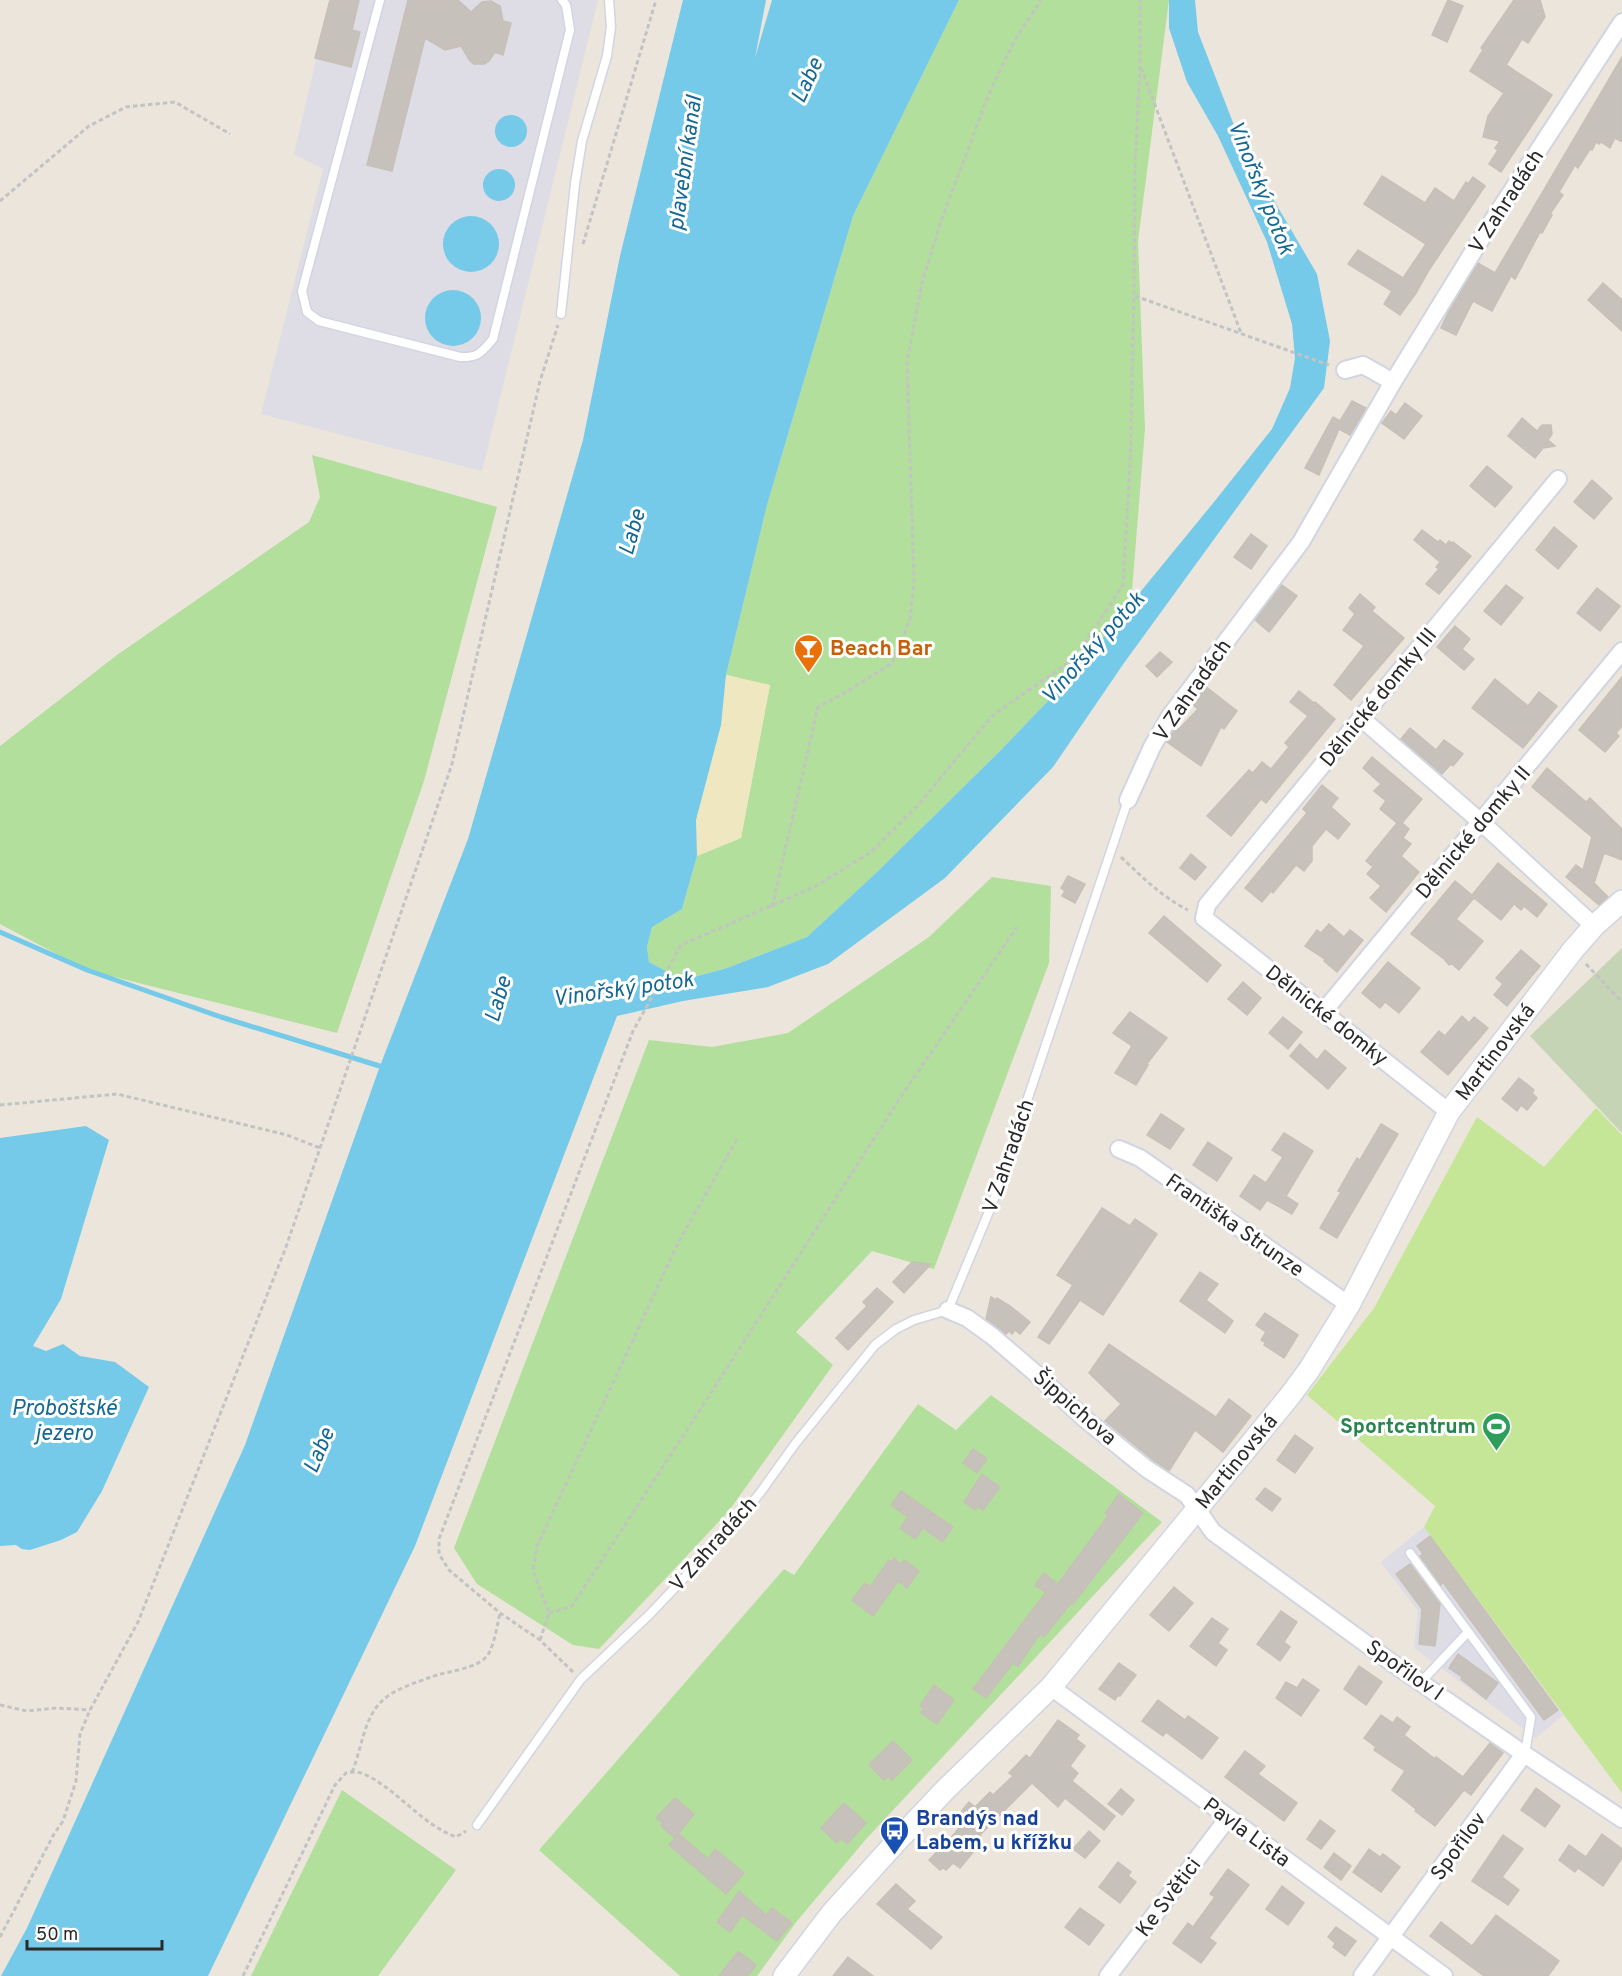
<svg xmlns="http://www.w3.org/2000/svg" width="1622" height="1976" viewBox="0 0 1622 1976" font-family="Overpass,sans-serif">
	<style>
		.industrial { fill: #dedce4 }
		.green { fill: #b2df9b }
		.sand { fill: #efe7c0 }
		.cemetery { fill: #c4d4b4 }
		.pitch { fill: #c5e697 }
		.water { fill: #74cae8 }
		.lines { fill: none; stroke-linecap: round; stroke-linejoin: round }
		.stream { stroke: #74cae8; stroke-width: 5 }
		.building { fill: #c7c1bc; stroke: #c6c0b6; stroke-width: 1.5 }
		.service-casing { stroke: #d1d5e2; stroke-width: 11 }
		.minor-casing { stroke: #d1d5e2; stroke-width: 20 }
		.tertiary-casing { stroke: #d1d5e2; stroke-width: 24 }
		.path { stroke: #c3c3c3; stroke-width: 3; stroke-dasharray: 4.5 3; stroke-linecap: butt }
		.service { stroke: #fff; stroke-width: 8 }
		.minor { stroke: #fff; stroke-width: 16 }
		.tertiary { stroke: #fff; stroke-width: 21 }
		.labels { text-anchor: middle; stroke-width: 6; stroke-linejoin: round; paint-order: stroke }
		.street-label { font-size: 21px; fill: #2a2a2a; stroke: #fff }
		.food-label { font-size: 21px; font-weight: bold; fill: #c56008; stroke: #fff; text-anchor: start }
		.leisure-label { font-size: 21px; font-weight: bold; fill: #27864d; stroke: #fff; text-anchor: end }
		.transit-label { font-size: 21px; font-weight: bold; fill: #164399; stroke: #fff; text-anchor: start }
		.water-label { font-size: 22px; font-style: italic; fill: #146893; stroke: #fff }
	</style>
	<rect width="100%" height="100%" fill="#ebe5dc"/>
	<g class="industrial">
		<path d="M330,0H598L482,471L261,414L323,169L294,154Z"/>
		<path d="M1424,1527L1563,1715L1536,1738L1414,1648L1418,1611L1381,1562Z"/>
	</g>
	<g class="green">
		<path d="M959,0H1169L1138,241L1145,429L1131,603L1069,679L1001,750L877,872L807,937L727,968L683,980L649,962L647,947L652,927L682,909L697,856L741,838L770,685L726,675L767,505L853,216Z"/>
		<path d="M312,455L497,507L424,781L337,1033L87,970L0,924V746L117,655L309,522L320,497Z"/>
		<path d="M992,877L1051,886L1049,963L934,1269L872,1251L796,1332L833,1365L728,1512L599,1649L573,1645L477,1584L454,1548L649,1040L712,1047L788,1033L929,937Z"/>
		<path d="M991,1395L1162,1522L867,1838L797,1921L757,1976H680L539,1850L784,1569L794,1575L918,1404L956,1430Z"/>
		<path d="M342,1790L456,1870L378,1976H251Z"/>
	</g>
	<path class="sand" d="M726,675L770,685L741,838L697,856L696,820L720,725Z"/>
	<path class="cemetery" d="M1622,948V1133L1530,1036Z"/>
	<path class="pitch" d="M1596,1108L1622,1135V1793L1424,1527L1435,1506L1307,1395L1374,1308L1477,1117L1544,1167Z"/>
	<g class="water">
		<path d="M683,0H766L755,58L772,0H959L853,216L767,505L726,675L721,725L696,820L697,856L682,909L652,927L647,947L649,962L683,980L727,968L807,937L877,872L1001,750L1069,679L1214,502L1272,429L1290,388L1295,358L1292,324L1267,242L1218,136L1187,82L1169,28V0H1195L1198,32L1242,146L1317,274L1330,341L1324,388L1124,663L1053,767L945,878L828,964L768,987L683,1001L617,1016L415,1546L208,1976H1L27,1928L245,1445L380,1066L468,839L583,440L620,256Z"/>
		<circle cx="511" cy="131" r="16"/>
		<circle cx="499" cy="185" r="16"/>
		<circle cx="471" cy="244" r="28"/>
		<circle cx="453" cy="318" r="28"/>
		<path d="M86,1126L109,1140L61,1299L33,1346L46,1351L63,1344L80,1356L115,1362L149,1387L102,1491L77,1532L61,1540L30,1550L22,1549L16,1545L0,1546V1138Z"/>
	</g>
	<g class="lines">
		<path class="stream" d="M0,932L87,970L221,1017L386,1068"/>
	</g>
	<g class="building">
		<path d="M330,0H359L352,30L360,32L351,67L315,58Z"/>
		<path d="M408,0H458L471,12L482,2L491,1L500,6L503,21L511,23L503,55L495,52L489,61L484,64H474L470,61L461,46L445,50L425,38L392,171L367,165Z"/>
		<path d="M1448,0L1463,6L1447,42L1432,35Z"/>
		<path d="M1514,0H1540L1545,17L1528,43L1522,39L1506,65L1552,95L1501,172L1489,164L1498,150L1495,148L1500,141L1483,137L1488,116L1504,93L1470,71L1483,50L1481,48Z"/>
		<path d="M1622,57V142L1615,138L1610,148L1601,142L1599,144L1596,142L1592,150L1590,149L1578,168L1575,165L1559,192L1563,195L1550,214L1552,215L1542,233L1540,232L1515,279L1511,276L1492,311L1473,301L1456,335L1441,328L1449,311L1478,263L1495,273Z"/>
		<path d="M1382,176L1425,203L1435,188L1454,201L1466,182L1468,184L1473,177L1485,186L1429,270L1416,293L1400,315L1384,304L1392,291L1348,264L1358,250L1403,278L1426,244L1364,204Z"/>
		<path d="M1603,283L1622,300V331L1588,300Z"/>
		<path d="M1352,401L1366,408L1350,435L1339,429L1319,475L1305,468L1333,417L1340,421Z"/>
		<path d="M1405,403L1422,416L1404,439L1382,423L1391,411L1396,415Z"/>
		<path d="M1522,418L1537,431L1542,425H1551L1552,434L1548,440L1555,446L1543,448L1535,458L1508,436Z"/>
		<path d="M1487,466L1512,487L1495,507L1470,486Z"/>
		<path d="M1592,480L1612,498L1594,519L1574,502Z"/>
		<path d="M1554,527L1577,546L1558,569L1536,550Z"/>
		<path d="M1422,530L1438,542L1440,540L1446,545L1449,541L1452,543L1453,542L1471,556L1439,594L1426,584L1439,569L1436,567L1440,562L1414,540Z"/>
		<path d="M1251,534L1267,546L1251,569L1234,557Z"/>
		<path d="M1282,585L1297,596L1269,632L1255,620Z"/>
		<path d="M1506,585L1523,598L1501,625L1484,611Z"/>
		<path d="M1597,588L1620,606L1600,631L1577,613Z"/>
		<path d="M1360,594L1375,607L1372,611L1404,638L1351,700L1334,685L1364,646L1343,630L1355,614L1349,608Z"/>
		<path d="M1455,626L1470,639L1462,649L1474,659L1464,670L1437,647Z"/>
		<path d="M1160,652L1172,662L1157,677L1146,666Z"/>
		<path d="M1622,677V726L1616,733L1619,736L1605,752L1579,730Z"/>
		<path d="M1495,679L1528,706L1539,692L1557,706L1523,748L1472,708Z"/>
		<path d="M1205,686L1237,711L1224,729L1221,727L1201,766L1167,742L1176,727L1179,729L1198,709L1192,704Z"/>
		<path d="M1299,691L1314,703L1315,702L1335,719L1266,803L1261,799L1231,836L1207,816L1249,770L1253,773L1262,762L1271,769L1289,747L1285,743L1308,716L1290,702Z"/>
		<path d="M1410,728L1436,750L1444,740L1463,754L1453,766L1451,764L1442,774L1401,739Z"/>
		<path d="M1372,757L1422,799L1402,823L1409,829L1403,838L1411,844L1401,856L1419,872L1386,912L1370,898L1381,886L1367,874L1373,867L1366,861L1397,823L1380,809L1386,801L1374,791L1381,784L1363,768Z"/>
		<path d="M1547,768L1586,802L1590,798L1622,829V860L1604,853L1594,883L1608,897L1599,905L1566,877L1576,865L1583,870L1592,837L1532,787Z"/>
		<path d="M1322,785L1338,798L1331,807L1350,824L1338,839L1326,829L1312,846V861L1304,871L1296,865L1273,893L1271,891L1262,902L1245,888L1307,813L1303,809Z"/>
		<path d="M1191,854L1206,867L1195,880L1180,868Z"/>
		<path d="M1498,863L1547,904L1537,917L1524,906L1521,910L1514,904L1501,920L1474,898L1456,919L1483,941L1459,970L1452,964L1449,965L1444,959L1411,934L1455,881L1472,895Z"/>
		<path d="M1068,876L1085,884L1075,903L1062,896L1065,891L1061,888Z"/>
		<path d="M1164,916L1221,965L1207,982L1149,933Z"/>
		<path d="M1329,924L1344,937L1350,930L1363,940L1337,972L1324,961L1325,959L1305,946L1317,930L1321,933Z"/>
		<path d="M1521,950L1540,966L1507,1006L1494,995L1503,984L1496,978Z"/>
		<path d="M1388,962L1420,988L1399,1013L1385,1002L1380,1008L1362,993Z"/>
		<path d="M1243,982L1261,998L1247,1015L1228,999Z"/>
		<path d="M1130,1012L1167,1038L1146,1065H1148L1136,1085L1115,1073L1132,1046L1113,1033Z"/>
		<path d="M1462,1016L1469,1023L1474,1017L1488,1028L1448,1075L1421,1052L1439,1031L1445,1036Z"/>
		<path d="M1283,1017L1302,1032L1288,1049L1269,1033Z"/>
		<path d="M1300,1044L1317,1060L1325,1050L1346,1068L1328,1089L1290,1056Z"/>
		<path d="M1519,1078L1534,1090L1532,1093L1537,1098L1527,1110L1521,1105L1517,1111L1502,1099Z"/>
		<path d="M1161,1114L1184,1129L1170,1149L1147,1135Z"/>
		<path d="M1381,1124L1398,1134L1337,1238L1320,1228L1341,1192L1338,1191L1357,1158L1360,1160Z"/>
		<path d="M1284,1133L1313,1151L1286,1196L1298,1204L1292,1214L1267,1200L1260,1210L1240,1196L1254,1175L1266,1183L1283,1157L1272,1150Z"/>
		<path d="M1208,1142L1232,1158L1217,1181L1193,1165Z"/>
		<path d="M1102,1208L1130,1226L1135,1219L1157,1234L1103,1315L1080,1300L1049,1344L1038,1337L1073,1285L1057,1275Z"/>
		<path d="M912,1262L931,1264L904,1293L893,1282Z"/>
		<path d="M1200,1272L1218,1284L1206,1300L1233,1321L1225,1333L1180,1301Z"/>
		<path d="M877,1288L893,1302L848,1350L836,1338L867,1306L863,1302Z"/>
		<path d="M991,1297L996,1300L997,1298L1010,1306L1030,1322L1020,1334L1015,1330L1012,1334L1009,1331L1006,1334L986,1319Z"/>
		<path d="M1265,1313L1298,1335L1284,1358L1264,1345L1266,1343L1261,1340L1266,1332L1256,1325Z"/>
		<path d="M1109,1344L1216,1417L1229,1399L1251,1416L1223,1452L1195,1430L1169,1471L1153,1460L1105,1421L1121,1404L1089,1373Z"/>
		<path d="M1295,1435L1313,1448L1295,1473L1277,1460Z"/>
		<path d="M973,1449L987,1459L977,1473L963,1463Z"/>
		<path d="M982,1474L1000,1487L983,1510L978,1506L975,1510L964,1502Z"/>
		<path d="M1265,1488L1281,1499L1272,1511L1256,1499Z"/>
		<path d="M901,1491L953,1527L942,1542L923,1528L915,1539L900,1528L908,1517L891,1505Z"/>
		<path d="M1119,1494L1143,1513L1073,1604L1071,1603L1044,1637L1040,1634L1018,1666L1013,1663L986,1698L973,1689L1046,1592L1035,1585L1044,1573L1058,1584L1108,1516L1105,1513Z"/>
		<path d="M1430,1536L1558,1710L1544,1720L1442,1581L1441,1585L1420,1556L1423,1554L1417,1546Z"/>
		<path d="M894,1558L901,1564L904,1560L919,1571L907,1588L898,1581L873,1616L852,1600L865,1583L870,1587L889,1560L892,1562Z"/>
		<path d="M1410,1564L1440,1604L1435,1646L1419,1644L1422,1609L1396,1574Z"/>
		<path d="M1174,1587L1193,1603L1169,1631L1150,1615Z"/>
		<path d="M1281,1611L1297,1622L1284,1642L1290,1647L1280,1661L1257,1644Z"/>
		<path d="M1212,1618L1228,1629L1218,1643L1227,1650L1216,1666L1190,1646Z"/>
		<path d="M1458,1654L1498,1683L1486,1699L1461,1679L1462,1677L1449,1668Z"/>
		<path d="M1119,1663L1136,1675L1120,1696L1118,1695L1115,1700L1099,1689Z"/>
		<path d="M1359,1666L1382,1682L1366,1705L1344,1689Z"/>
		<path d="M1303,1679L1319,1690L1301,1716L1276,1698L1286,1682L1297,1688Z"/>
		<path d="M934,1685L954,1700L937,1724L921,1713L924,1708L920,1706Z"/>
		<path d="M1158,1700L1185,1720L1188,1716L1218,1738L1202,1759L1166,1732L1163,1736L1142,1721Z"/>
		<path d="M1381,1715L1393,1723L1397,1717L1410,1727L1404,1735L1435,1759L1436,1757L1463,1777L1490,1743L1503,1753L1471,1795L1464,1790L1435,1826L1415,1811L1416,1809L1392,1790L1405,1771L1374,1750L1376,1747L1364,1738Z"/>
		<path d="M1058,1720L1079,1735L1076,1739L1085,1746L1070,1766L1078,1773L1072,1781L1115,1816L1104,1830L1065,1798L1058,1807L1032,1783L980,1835L981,1836L972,1848L975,1850L960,1868L953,1863L946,1870L943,1868L940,1870L929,1860L955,1833L966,1818L960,1813L969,1802L975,1807L990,1792L993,1795L1013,1776L1009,1773L1026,1755L1030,1758Z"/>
		<path d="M893,1741L912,1760L892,1780L889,1776L884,1780L869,1765Z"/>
		<path d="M1245,1751L1265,1766L1258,1774L1297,1803L1284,1821L1225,1777Z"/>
		<path d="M1536,1788L1560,1806L1545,1827L1521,1810Z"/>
		<path d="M1121,1789L1134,1800L1122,1815L1108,1804Z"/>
		<path d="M675,1798L694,1814L675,1838L661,1826L663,1823L656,1818Z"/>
		<path d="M844,1803L866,1823L847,1844L841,1838L837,1843L821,1828Z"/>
		<path d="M1320,1820L1335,1831L1321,1849L1307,1839Z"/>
		<path d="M1089,1831L1100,1841L1085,1858L1073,1849Z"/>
		<path d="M679,1834L708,1859L715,1849L744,1873L726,1894L669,1845Z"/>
		<path d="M1602,1834L1622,1849V1858L1603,1886L1578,1868L1575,1872L1559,1860L1569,1845L1586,1857Z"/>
		<path d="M1503,1835L1523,1849L1502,1877L1519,1890L1508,1905L1472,1881Z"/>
		<path d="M1369,1849L1380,1857L1383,1854L1400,1867L1381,1892L1353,1872Z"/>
		<path d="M1334,1853L1351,1866L1341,1880L1324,1867Z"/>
		<path d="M1118,1862L1131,1872L1128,1876L1136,1882L1120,1903L1099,1887Z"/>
		<path d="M1228,1869L1249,1885L1209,1938L1216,1943L1201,1963L1173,1943L1188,1923L1193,1927L1215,1897L1210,1894Z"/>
		<path d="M896,1884L915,1901L907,1909L942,1937L931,1949L877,1904Z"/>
		<path d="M1282,1886L1304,1903L1288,1925L1266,1909Z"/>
		<path d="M739,1891L766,1915L772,1908L792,1923L777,1941L742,1915L730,1932L717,1922Z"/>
		<path d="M1080,1908L1104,1925L1089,1945L1065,1927Z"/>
		<path d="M1496,1915L1559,1961L1548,1976H1484L1430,1936L1441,1922L1472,1946Z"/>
		<path d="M1336,1927L1356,1941L1345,1956L1333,1947L1335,1943L1328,1937Z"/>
		<path d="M738,1951L756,1965L748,1976H719Z"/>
		<path d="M848,1957L873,1976H833Z"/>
	</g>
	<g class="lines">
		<defs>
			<g id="service">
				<path d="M380,0L302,291L307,312L319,321L460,357C478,358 481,353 493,339L570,30L566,5L562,0"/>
				<path d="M561,314L575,184L582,141L607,56L611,27L609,0"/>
				<path d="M1410,1553L1531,1717L1525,1754"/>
				<path d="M1421,1682L1468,1632"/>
				<path d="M477,1825L581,1679L650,1614L723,1537L760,1493L795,1444L875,1345L896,1329L914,1320L948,1310L993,1202L1128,800"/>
			</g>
			<g id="minor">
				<path d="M1345,370L1363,365L1393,382"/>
				<path d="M1361,718L1482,823L1594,926"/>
				<path d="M1128,800L1152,747L1170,716L1301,542L1393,382L1489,226L1622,22"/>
				<path d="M1323,1012L1622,651"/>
				<path d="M1449,1112L1204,918L1207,905L1558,479"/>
				<path d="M1119,1149L1140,1158L1349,1305"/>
				<path d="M948,1310L967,1318L992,1336L1034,1372L1085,1419L1147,1469L1187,1495L1213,1532L1391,1662L1524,1754L1622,1819"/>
				<path d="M1051,1687L1444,1976"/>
				<path d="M1108,1976L1228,1818"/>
				<path d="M1362,1976L1524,1754"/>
			</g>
			<g id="tertiary">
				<path id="s1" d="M784,1976L831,1914L897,1841L945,1790L1051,1687L1289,1397L1309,1370L1349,1305L1449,1112L1573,950L1594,926L1622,901"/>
			</g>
		</defs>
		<use href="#service" class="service-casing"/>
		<use href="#minor" class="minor-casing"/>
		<use href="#tertiary" class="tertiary-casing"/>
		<g class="path">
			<path d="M1141,68L1241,333"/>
			<path d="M0,201L89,126L126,107L175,102L230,134"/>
			<path d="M583,244L656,0"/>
			<path d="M1135,296L1329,365"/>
			<path d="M1121,857C1142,877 1162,897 1188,910"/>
			<path d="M772,907L818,707L848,691L892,663L910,619L914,581L907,362L922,283L941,221L990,91L1016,38L1041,0"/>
			<path d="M1586,964L1622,1002"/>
			<path d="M0,1105L117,1094L287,1135L320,1148"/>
			<path d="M549,1613L572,1606L707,1399L902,1095L1017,927"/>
			<path d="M540,1640L549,1613L533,1571L537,1546L678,1243L737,1139"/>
			<path d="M573,1672L540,1640L500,1613L449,1570L439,1554V1539L633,1031L681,945L814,887L871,852L918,805L993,715L1075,658L1123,585L1130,467L1134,296L1135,166L1140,65V0"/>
			<path d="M0,1705L27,1711L57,1708L90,1710"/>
			<path d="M352,1772C362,1749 363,1719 382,1701C394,1689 415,1683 431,1677C446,1671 481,1669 489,1653C495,1641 497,1626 500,1613"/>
			<path d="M0,1937L54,1834L63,1821L76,1781L80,1734L90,1710L138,1622L286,1247L452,764L540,381L558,325"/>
			<path d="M243,1976L335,1785L346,1773C351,1772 358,1771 364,1774C397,1789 421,1824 456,1837L466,1831"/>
		</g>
		<use href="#service" class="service"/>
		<use href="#minor" class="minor"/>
		<use href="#tertiary" class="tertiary"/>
	</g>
	<defs>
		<symbol id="bar-pin" viewBox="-11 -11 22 30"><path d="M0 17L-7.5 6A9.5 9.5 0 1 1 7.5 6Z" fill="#e8710a" stroke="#fff"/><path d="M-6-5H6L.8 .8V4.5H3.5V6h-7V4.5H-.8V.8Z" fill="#fff"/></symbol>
		<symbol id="stadium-pin" viewBox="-11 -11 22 30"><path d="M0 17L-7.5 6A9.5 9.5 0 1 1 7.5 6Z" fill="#2e9e5b" stroke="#fff"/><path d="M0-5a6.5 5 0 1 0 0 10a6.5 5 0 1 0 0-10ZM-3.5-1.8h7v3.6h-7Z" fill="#fff"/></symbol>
		<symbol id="bus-pin" viewBox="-11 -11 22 30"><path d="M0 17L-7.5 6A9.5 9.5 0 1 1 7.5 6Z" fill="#1a4fb4" stroke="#fff"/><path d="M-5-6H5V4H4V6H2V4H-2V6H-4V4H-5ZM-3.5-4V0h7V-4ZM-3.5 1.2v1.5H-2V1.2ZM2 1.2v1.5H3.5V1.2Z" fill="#fff"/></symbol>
	</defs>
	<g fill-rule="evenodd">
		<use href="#bar-pin" x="792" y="632" width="33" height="45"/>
		<use href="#stadium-pin" x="1480" y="1410" width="33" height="45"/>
		<use href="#bus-pin" x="878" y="1814" width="33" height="45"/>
	</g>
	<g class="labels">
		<g class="street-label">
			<text transform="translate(1506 201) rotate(-57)" y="7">V Zahradách</text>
			<text transform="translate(1192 690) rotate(-55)" y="7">V Zahradách</text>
			<text transform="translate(1378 697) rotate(-51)" y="7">Dělnické domky III</text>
			<text transform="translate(1473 832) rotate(-50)" y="7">Dělnické domky II</text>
			<text transform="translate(1327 1015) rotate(38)" y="7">Dělnické domky</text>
			<text dy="7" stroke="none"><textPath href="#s1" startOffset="1172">Martinovská</textPath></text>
			<text transform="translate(1008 1156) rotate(-71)" y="7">V Zahradách</text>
			<text transform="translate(1235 1225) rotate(35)" y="7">Františka Strunze</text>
			<text transform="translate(1075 1407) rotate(41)" y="7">Šippichova</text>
			<text dy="7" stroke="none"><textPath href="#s1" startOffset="686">Martinovská</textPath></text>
			<text transform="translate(713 1544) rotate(-48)" y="7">V Zahradách</text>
			<text transform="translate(1405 1670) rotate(35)" y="7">Spořilov I</text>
			<text transform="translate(1247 1832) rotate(36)" y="7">Pavla Lista</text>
			<text transform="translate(1458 1846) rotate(-54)" y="7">Spořilov</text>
			<text transform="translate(1168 1897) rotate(-53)" y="7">Ke Světici</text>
		</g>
		<g class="food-label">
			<text x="830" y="655">Beach Bar</text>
		</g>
		<g class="leisure-label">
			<text x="1476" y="1433">Sportcentrum</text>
		</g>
		<g class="transit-label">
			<text x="916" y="1825">Brandýs nad<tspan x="916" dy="24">Labem, u křížku</tspan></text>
		</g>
		<g class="water-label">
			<text transform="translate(806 80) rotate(-65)" y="8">Labe</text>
			<text transform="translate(684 163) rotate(-82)" y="8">plavební kanál</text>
			<text transform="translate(1262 187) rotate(68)" y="8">Vinořský potok</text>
			<text transform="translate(631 532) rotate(-74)" y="8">Labe</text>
			<text transform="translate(1092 647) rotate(-48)" y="8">Vinořský potok</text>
			<text transform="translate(623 988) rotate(-8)" y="8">Vinořský potok</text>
			<text transform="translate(497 999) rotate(-74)" y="8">Labe</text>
			<text x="64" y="1415">Proboštské<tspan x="64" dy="25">jezero</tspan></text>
			<text transform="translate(318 1450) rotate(-67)" y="8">Labe</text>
		</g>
	</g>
	<path d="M27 1940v9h135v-9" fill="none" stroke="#2a2a2a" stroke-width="3"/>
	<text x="36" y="1940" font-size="18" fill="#2a2a2a" stroke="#ffffff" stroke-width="4.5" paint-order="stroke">50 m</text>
</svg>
